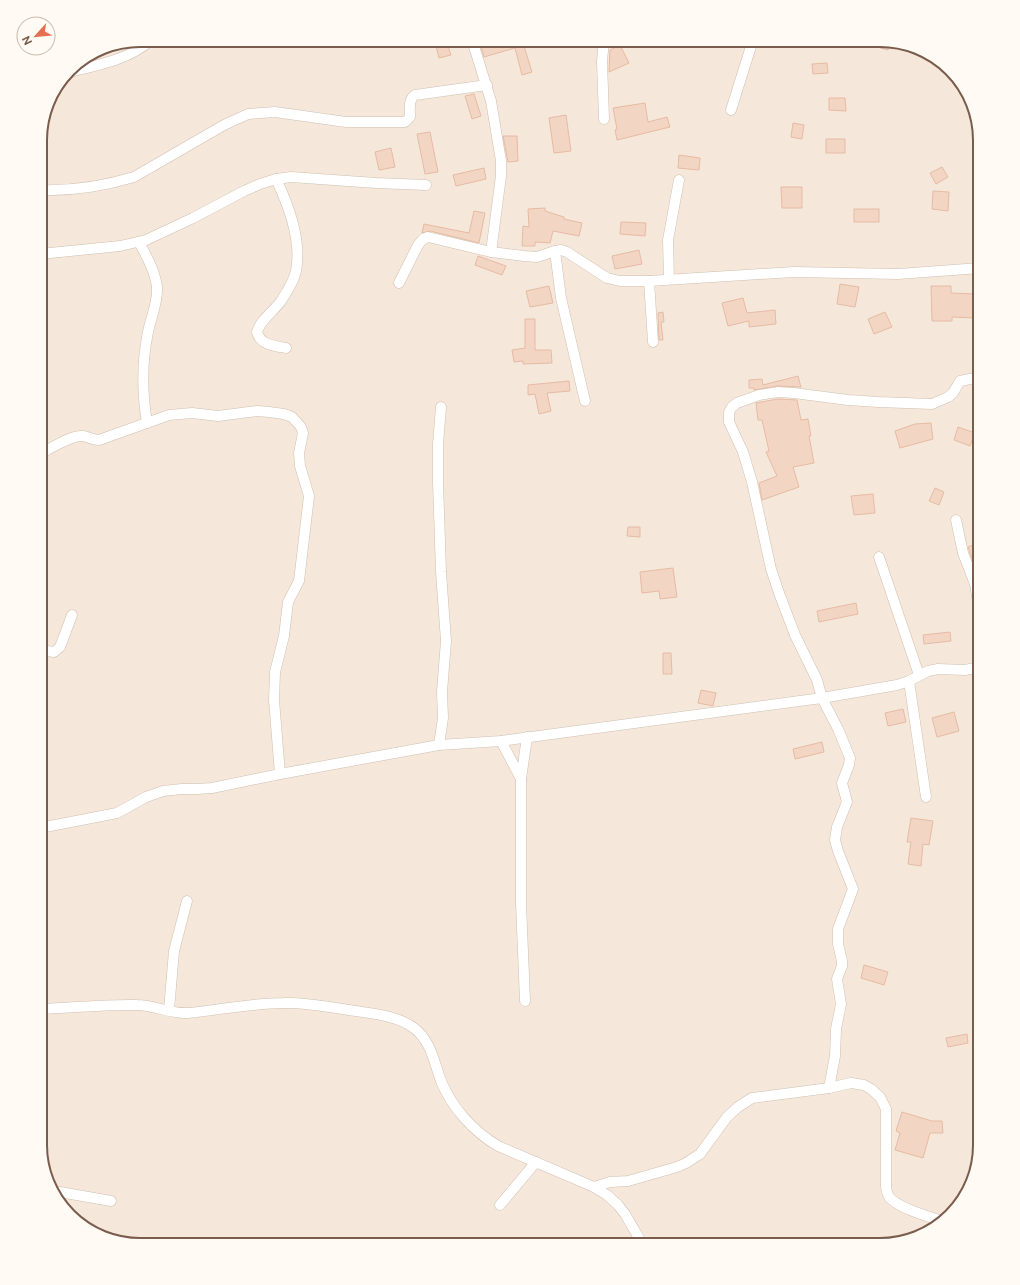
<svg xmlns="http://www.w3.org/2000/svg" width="1020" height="1285" viewBox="0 0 1020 1285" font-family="'Public Sans',sans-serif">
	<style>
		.residential { fill: #f5e8da }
		.building { fill: #f3d5c3; stroke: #e6bba3 }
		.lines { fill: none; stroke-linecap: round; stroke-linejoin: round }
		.street-casing { stroke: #d1beb0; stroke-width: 11 }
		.street { stroke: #fff; stroke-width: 10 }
		.rim { fill: none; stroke: #7a5c4d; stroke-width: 2 }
	</style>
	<rect width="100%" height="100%" fill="#fdf6ec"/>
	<path class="residential" d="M140,40H887L930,53L963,84L980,140V1146L970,1190L936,1228L881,1245H139L90,1232L57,1201L40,1145V133L50,96L74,65L102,47Z"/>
	<g class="building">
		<path d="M479,40H533L534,43L524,46L532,72L522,75L515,48L484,57Z"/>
		<path d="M862,40H887L890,41L888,50L862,43Z"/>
		<path d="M447,43L451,55L439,58L436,46Z"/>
		<path d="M620,45L629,63L609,72L610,50Z"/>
		<path d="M827,63L828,73L813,74L812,64Z"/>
		<path d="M474,94L481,116L472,119L465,96Z"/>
		<path d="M829,98H845L846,111L829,110Z"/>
		<path d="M645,103L648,122L667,117L670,127L617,140L615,130L617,129L613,108Z"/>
		<path d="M566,115L571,151L554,153L549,118Z"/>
		<path d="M793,123L804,125L802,139L791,137Z"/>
		<path d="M430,132L438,172L425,174L417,134Z"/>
		<path d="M503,136H517L518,161L508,162Z"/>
		<rect x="826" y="139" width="19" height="14"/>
		<path d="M391,148L395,167L379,170L375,152Z"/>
		<path d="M679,155L700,158L699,170L678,168Z"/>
		<path d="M942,167L948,177L936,184L930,173Z"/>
		<path d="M484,168L486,179L456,186L453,175Z"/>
		<path d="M781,187H802V208H782Z"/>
		<path d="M933,191L949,192L948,211L932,209Z"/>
		<path d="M545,208V211L564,217V219L582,223L579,236L553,231L550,243L535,242V246H522L523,226L529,227L528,209Z"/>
		<rect x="854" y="209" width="25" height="13"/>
		<path d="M474,211L485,213L479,243L430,231L422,233L424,224L469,233Z"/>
		<path d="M621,222L646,223L645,236L620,234Z"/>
		<path d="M639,250L642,264L615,269L612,256Z"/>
		<path d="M478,256L506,266L502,275L475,265Z"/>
		<path d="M840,284L859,287L855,307L837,304Z"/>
		<path d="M549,286L553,303L530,307L526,291Z"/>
		<path d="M931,286H951V293L976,294L975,318L952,317V321H932Z"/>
		<path d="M743,298L747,313L775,310L776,324L749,327V321L728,326L722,303Z"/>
		<path d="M663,312L664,322H661L663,340H659L658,313Z"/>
		<path d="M885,312L892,327L874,334L868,319Z"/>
		<path d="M525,319H535V350H551L552,363L523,364V361L514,362L512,350L525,348Z"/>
		<path d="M798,376L801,387L778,386L754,390V388H749V380L762,379L763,385Z"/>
		<path d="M569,381L570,391L547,393L551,411L539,414L535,394L528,395V385Z"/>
		<path d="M778,399L797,400L801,420L808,419L811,436H809L814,463L793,467L799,487L762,500L759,483L777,476L766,452L769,451L762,420H758L756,403Z"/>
		<path d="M931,423L933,439L900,448L895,431L915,424Z"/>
		<path d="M958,427L975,433L970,446L954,440Z"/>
		<path d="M935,488L944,492L939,505L929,501Z"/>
		<path d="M873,494L875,513L854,515L851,496Z"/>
		<path d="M628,527H640V537L627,536Z"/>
		<path d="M980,542V561L974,564L968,547Z"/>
		<path d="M673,568L677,597L660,599L659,591L642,593L640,572Z"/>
		<path d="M856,603L858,614L819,622L817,611Z"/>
		<path d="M950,632L951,641L924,644L923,635Z"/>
		<path d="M663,653H671L672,674H663Z"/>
		<path d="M701,690L716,693L713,706L698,703Z"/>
		<path d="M903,709L906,722L888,726L885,713Z"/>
		<path d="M954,712L959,731L937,737L932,718Z"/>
		<path d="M822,742L824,752L795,759L793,749Z"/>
		<path d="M911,818L933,821L929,845L923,844L921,866L908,864L911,842H907Z"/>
		<path d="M864,965L888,972L884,985L861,978Z"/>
		<path d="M967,1034L968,1043L948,1047L946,1038Z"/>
		<path d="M902,1112L932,1121H942L943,1133H930L923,1158L895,1150L900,1133L896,1131Z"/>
	</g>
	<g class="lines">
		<defs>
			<g id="street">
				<path d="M472,40L491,101L501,161V176L491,252"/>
				<path d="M604,40L602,61L604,119"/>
				<path d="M69,72C95,66 131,59 151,40"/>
				<path d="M731,110L753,40"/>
				<path d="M276,179C289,206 302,240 296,271C294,281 287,292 281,301C274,311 260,320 257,332C260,345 275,346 286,348"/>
				<path d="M40,190C71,191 104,186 134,177L224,125L248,114L275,112L346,122H405L410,117C410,110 408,99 415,95L487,85"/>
				<path d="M139,242C146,255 155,271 157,287C158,303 151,317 148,332C142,361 142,393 147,423"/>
				<path d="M555,251L561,298L585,401"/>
				<path d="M40,254L120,246L146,240L193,218L244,191L260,184L276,179L291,177L376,183L426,185"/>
				<path d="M669,279L668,240L679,180"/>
				<path d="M649,281L653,342"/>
				<path d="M399,283L418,245L423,239L428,237L491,252L524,256L537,257L555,251L561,250L567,252L607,278L620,281H649L794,272L898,274L980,268"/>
				<path d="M40,458L43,452L47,450C57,445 72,435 83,436C89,437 93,440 99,440L169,415L192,413L218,416L257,411L269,412L284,414L292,417L301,427L303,433L299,453L300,466L309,496L299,581L288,602L284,636L275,672L274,700L280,774"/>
				<path d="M956,520L963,553L975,584L980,615"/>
				<path d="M879,557L919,675"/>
				<path d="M40,650L54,652L60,647L72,615"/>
				<path d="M909,681L926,797"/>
				<path d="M501,741L521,779"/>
				<path d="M439,745L443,718L442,692L446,641L441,572L438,482V444L441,407"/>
				<path d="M40,828L117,813L146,797L163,791L182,789H197L212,788L280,774L439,745L501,741L822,698L897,685L909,681L928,671L938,669L965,670L980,667"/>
				<path d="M525,1001L521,903V779L527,737"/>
				<path d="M40,1009C72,1008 105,1004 137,1005C154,1005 171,1014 188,1013C220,1010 252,1003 284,1003C308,1002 332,1008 356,1011C375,1014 398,1016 414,1028C431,1041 434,1062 441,1081C452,1108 473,1131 498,1146L594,1187L607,1195L618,1205L625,1214L643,1245"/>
				<path d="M169,1010L174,951L187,901"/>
				<path d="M829,1088L835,1056L836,1029L841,1004L837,979L842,966V961L838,944V929L853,889L838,851L835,840L837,827L847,802L842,783L849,765L850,758L838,729L822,698L817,680L795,635L779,593L771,569L752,482L743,452L729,422V412L732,407L737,403L759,395L778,392L794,393L848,400L878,402L932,404L948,397L953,393L960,381L980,377"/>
				<path d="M594,1187L610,1182L628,1181L677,1167L686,1163L700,1154L727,1117L738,1107L752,1098L829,1088L851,1083L864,1085L871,1089L880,1097L886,1109V1187C887,1191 887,1194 889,1197C898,1208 929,1217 942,1221"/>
				<path d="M54,1191L111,1201"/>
				<path d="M500,1205L536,1162"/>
			</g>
		</defs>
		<use href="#street" class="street-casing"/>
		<use href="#street" class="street"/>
	</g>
	<path d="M0 0H1020V1285H0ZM140 47H880A93 93 0 0 1 973 140V1145A93 93 0 0 1 880 1238H140A93 93 0 0 1 47 1145V140A93 93 0 0 1 140 47Z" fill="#fffaf3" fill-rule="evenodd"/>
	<path class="rim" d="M140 47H880A93 93 0 0 1 973 140V1145A93 93 0 0 1 880 1238H140A93 93 0 0 1 47 1145V140A93 93 0 0 1 140 47Z"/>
	<g transform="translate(36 36) rotate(243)"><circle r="19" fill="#fffaf3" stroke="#cabbb1"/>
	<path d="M0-3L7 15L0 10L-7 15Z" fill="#e76f51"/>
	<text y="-6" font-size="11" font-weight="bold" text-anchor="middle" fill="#7a5c4d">N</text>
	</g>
</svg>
